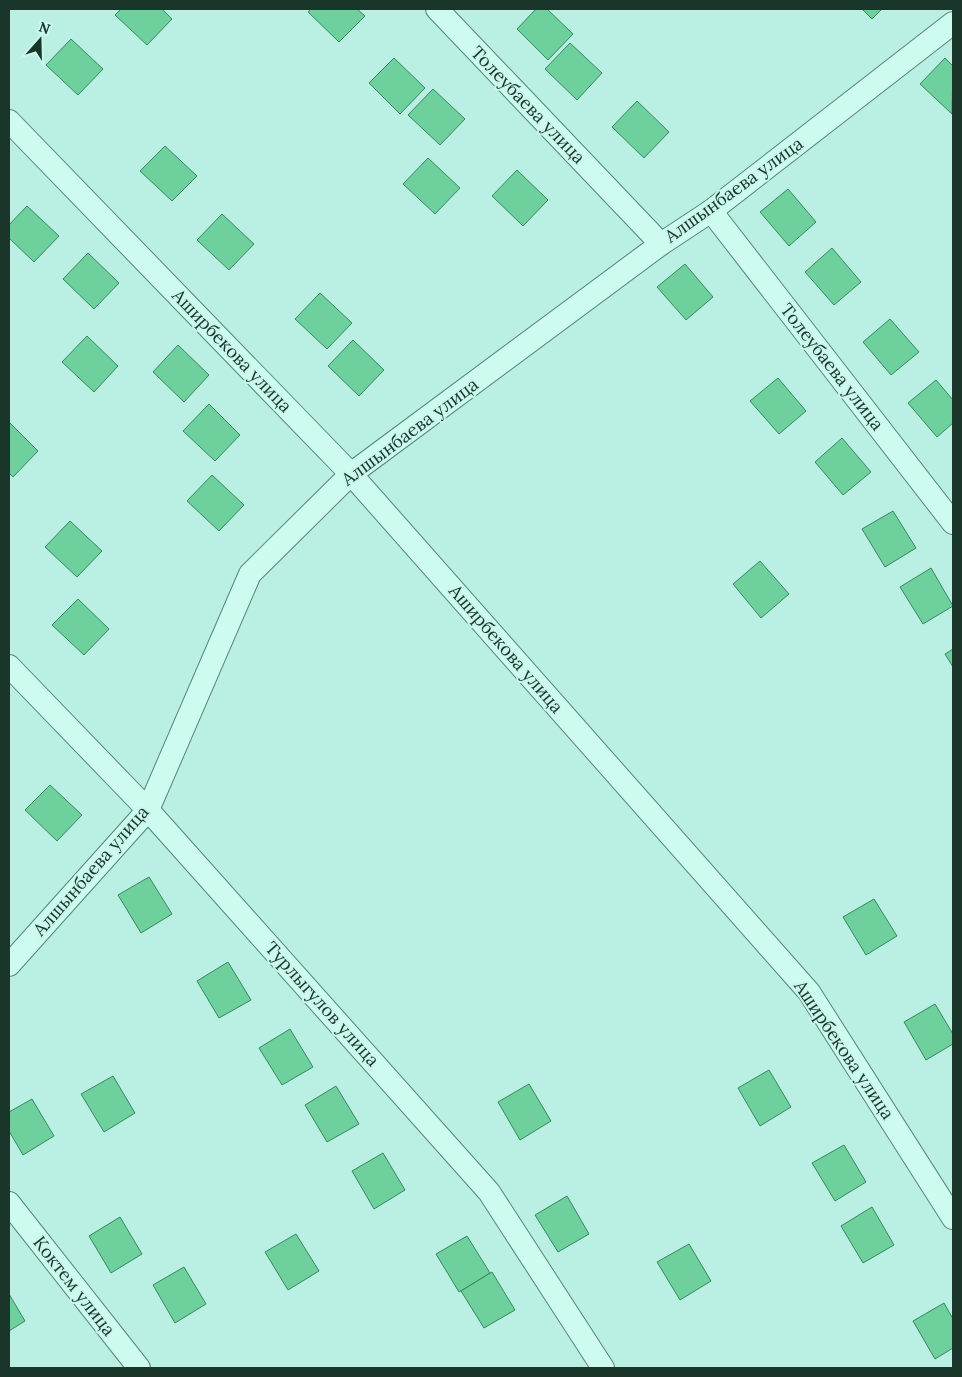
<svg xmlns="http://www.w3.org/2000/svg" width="962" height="1377" viewBox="0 0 962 1377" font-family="Lora,serif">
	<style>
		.building { fill: #6ed09d; stroke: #38885d }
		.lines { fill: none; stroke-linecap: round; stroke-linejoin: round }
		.minor-casing { stroke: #548773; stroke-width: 24 }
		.minor { stroke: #cefbf0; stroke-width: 22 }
		.labels { text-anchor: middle; stroke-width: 4; stroke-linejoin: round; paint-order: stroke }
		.street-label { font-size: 18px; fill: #1a3529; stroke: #caf7ed }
	</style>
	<rect width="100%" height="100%" fill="#baf0e3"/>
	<g class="building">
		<path d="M121,9H162L172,19L147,45L115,15Z"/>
		<path d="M311,9H357L365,16L339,42L308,12Z"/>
		<path d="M536,9H547L573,34L548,60L517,29Z"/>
		<path d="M862,9H882L872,19Z"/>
		<path d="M71,39L103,69L78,95L46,65Z"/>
		<path d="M570,43L602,73L577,100L545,69Z"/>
		<path d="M394,58L425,88L400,114L369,83Z"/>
		<path d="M945,58L953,66L952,114L920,84Z"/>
		<path d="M433,89L465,119L440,145L408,115Z"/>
		<path d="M637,101L669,132L644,158L612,127Z"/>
		<path d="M165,146L197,176L172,201L140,171Z"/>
		<path d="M428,158L460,188L435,214L403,184Z"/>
		<path d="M517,170L548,200L523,226L492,196Z"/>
		<path d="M788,189L816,222L789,246L760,212Z"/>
		<path d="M27,206L59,236L34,262L9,238V225Z"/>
		<path d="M222,214L254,244L229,270L197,240Z"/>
		<path d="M832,248L861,282L834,305L805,272Z"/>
		<path d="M88,253L119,283L94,309L63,279Z"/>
		<path d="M685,264L713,297L686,320L657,287Z"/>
		<path d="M320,293L352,323L327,349L295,319Z"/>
		<path d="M890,319L919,352L891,375L863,342Z"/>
		<path d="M87,336L118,366L94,392L62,362Z"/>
		<path d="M353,340L384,370L359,396L328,366Z"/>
		<path d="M178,345L209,375L184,402L153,372Z"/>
		<path d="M778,378L806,411L779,434L750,401Z"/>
		<path d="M936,380L953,400V423L937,437L908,403Z"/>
		<path d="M209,404L240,435L215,461L183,431Z"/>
		<path d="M9,422L38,451L13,477L9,473Z"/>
		<path d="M842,438L871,472L843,495L815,462Z"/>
		<path d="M212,475L244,505L219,531L187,501Z"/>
		<path d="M893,511L916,548L885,567L862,529Z"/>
		<path d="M70,521L102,551L77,577L45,547Z"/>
		<path d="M760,561L789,594L761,618L733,584Z"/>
		<path d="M931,568L953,606L923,624L900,587Z"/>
		<path d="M78,599L109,629L84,655L52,625Z"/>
		<path d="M953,649V667L945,654Z"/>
		<path d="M50,785L82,815L57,841L25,810Z"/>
		<path d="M149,877L172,914L141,933L118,895Z"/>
		<path d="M874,899L897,936L866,955L843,917Z"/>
		<path d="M228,962L251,1000L219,1018L197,981Z"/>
		<path d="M935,1004L953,1034V1044L926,1060L904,1022Z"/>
		<path d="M290,1029L313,1067L282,1085L259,1048Z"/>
		<path d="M769,1070L791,1107L760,1126L738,1088Z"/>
		<path d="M113,1076L135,1113L104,1132L81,1094Z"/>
		<path d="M529,1084L551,1121L520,1140L498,1102Z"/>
		<path d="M336,1086L359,1124L327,1142L305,1105Z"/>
		<path d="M32,1099L54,1136L23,1155L9,1131V1112Z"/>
		<path d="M844,1145L866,1182L835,1201L812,1163Z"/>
		<path d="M383,1153L405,1190L374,1209L352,1171Z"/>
		<path d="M567,1196L589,1234L558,1252L535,1215Z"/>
		<path d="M872,1207L894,1245L863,1263L841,1226Z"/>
		<path d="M120,1217L142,1254L111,1273L89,1236Z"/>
		<path d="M296,1234L319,1271L288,1290L265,1252Z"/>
		<path d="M467,1236L490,1273L459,1292L436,1254Z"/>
		<path d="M689,1244L711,1281L680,1300L657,1262Z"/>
		<path d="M184,1267L206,1304L175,1323L153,1285Z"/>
		<path d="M492,1272L515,1310L484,1328L461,1291Z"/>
		<path d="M9,1294L25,1321L9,1331Z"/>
		<path d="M944,1303L953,1319V1348L935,1359L913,1321Z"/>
	</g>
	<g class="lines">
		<defs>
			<g id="minor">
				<path d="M437,9L661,244"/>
				<path d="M9,121L351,474L809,992L953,1218"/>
				<path d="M711,211L953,523"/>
				<path d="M9,666L148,810L489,1192L603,1368"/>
				<path d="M9,965L148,810L250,574L351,474L661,244L711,211L953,23"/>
				<path d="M9,1203L139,1368"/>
			</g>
		</defs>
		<use href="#minor" class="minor-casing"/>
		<use href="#minor" class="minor"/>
	</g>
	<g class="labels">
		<g class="street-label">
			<text transform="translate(528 105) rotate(46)" y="6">Толеубаева улица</text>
			<text transform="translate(734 190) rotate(-36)" y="6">Алшынбаева улица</text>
			<text transform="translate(232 351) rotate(46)" y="6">Аширбекова улица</text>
			<text transform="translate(832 367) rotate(52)" y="6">Толеубаева улица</text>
			<text transform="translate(410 432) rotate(-37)" y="6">Алшынбаева улица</text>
			<text transform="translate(506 649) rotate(49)" y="6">Аширбекова улица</text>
			<text transform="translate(91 871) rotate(-49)" y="6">Алшынбаева улица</text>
			<text transform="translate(322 1004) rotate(48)" y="6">Турлыгулов улица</text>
			<text transform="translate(844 1050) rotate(56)" y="6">Аширбекова улица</text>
			<text transform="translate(74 1286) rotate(52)" y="6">Коктем улица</text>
		</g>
	</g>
	<rect width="962" height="1377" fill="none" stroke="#1a3529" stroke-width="20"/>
	<g transform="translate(40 40) rotate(20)" stroke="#caf7ed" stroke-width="4" paint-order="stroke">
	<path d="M0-4L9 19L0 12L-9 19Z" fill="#1a3529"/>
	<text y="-8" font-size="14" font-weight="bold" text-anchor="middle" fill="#1a3529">N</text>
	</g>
</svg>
